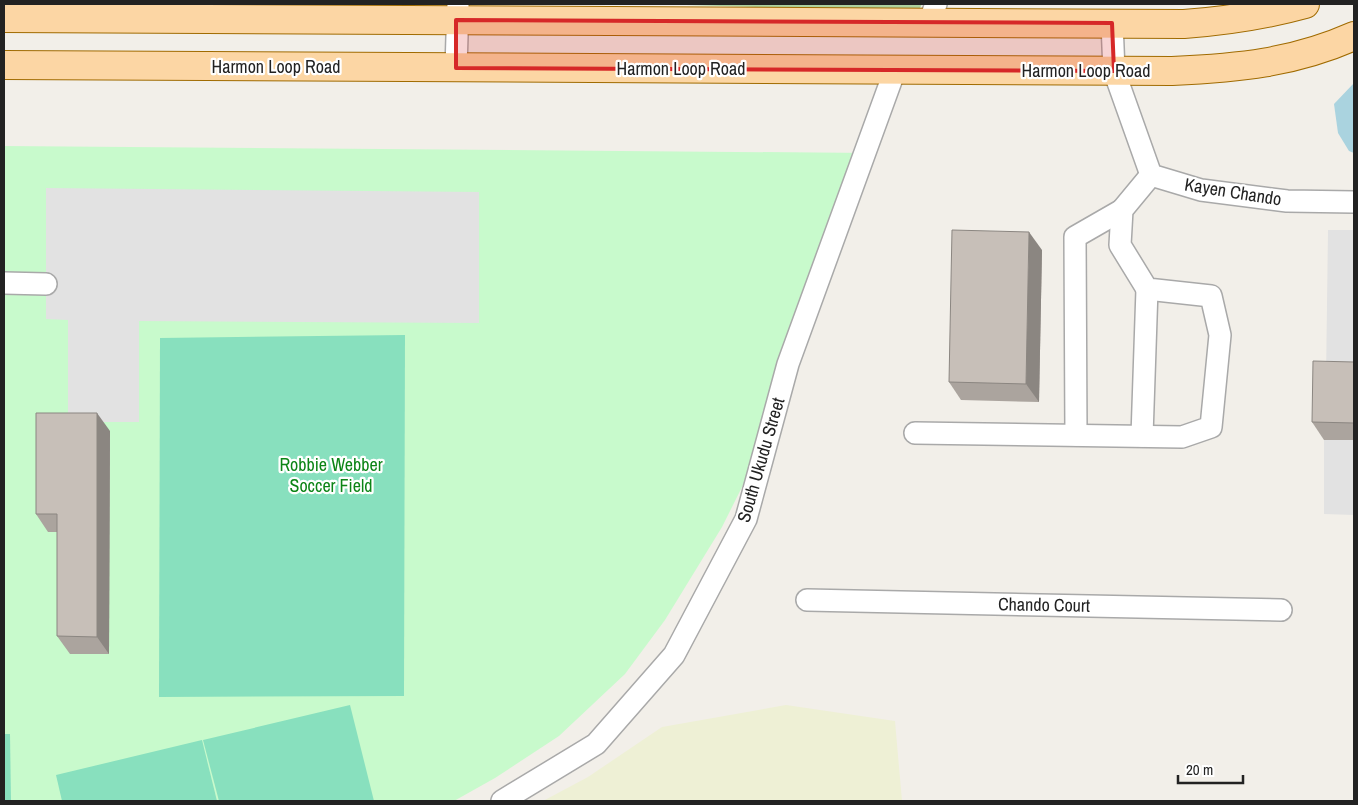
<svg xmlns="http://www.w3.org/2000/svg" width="1358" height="805" viewBox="0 0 1358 805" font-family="'Archivo Narrow',sans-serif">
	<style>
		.residential { fill: #e0dfdf }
		.farmland { fill: #eef0d5 }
		.forest { fill: #add19e }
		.park { fill: #c8facc }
		.pitch { fill: #88e0be }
		.parking { fill: #e2e2e2 }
		.water { fill: #aad3df }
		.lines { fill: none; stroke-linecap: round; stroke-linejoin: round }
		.minor-casing { stroke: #a9a9a9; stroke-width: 24 }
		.major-casing { stroke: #a06b00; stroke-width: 30 }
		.minor { stroke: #fff; stroke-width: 21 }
		.major { stroke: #fcd6a4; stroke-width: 28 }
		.wall { fill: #aba49e }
		.shaded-wall { fill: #8b8681 }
		.building { fill: #c7bfb8; stroke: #8b8681 }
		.marked { fill: #d62828; fill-opacity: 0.2; stroke: #d62828; stroke-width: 4; stroke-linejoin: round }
		.labels { text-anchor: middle; stroke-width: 4.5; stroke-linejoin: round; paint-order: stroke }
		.street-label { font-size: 18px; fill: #222; stroke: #fff }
		.park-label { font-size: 18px; fill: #0c8416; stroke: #fff }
	</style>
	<rect width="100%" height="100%" fill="#f2efe9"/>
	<path class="residential" d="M491,4H687L686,5Z"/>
	<path class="farmland" d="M786,705L895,721L902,801H543L588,777L662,727Z"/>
	<path class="forest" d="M687,4H922L918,12L686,5Z"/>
	<path class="park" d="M4,146L872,153L774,423L722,527L665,620L625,674L559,736L495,778L454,801H4Z"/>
	<g class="pitch">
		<path d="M405,335L404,696L159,697L160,338Z"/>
		<path d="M350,705L374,801H219L203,740Z"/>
		<path d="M4,734H10L11,801H4Z"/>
		<path d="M202,740L217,801H62L56,775Z"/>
	</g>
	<g class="parking">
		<path d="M46,188L479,192V323L139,321V422H68V320L46,319Z"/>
		<path d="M1328,230H1354V379H1326Z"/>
		<path d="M1324,440H1354V515L1324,514Z"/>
	</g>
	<path class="water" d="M1354,83V153L1349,151L1338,133L1334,104Z"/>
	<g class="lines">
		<defs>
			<g id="minor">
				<path d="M929,23L936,4"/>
				<path d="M1112,23L1114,71L1151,175L1201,190L1287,201L1354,202"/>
				<path d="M456,68L458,4"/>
				<path d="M4,283L46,284"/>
				<path d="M915,433L1182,437L1211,427L1220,335L1211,296L1147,289L1120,245L1122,210L1151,175"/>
				<path d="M1076,435L1075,237L1122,210"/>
				<path d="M1142,436L1147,289"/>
				<path d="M807,600L1281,610"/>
				<path d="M502,801L596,744L674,655L746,519L788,364L895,70"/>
			</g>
			<g id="major">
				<path d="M4,18L1184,24C1226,21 1265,15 1305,4"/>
				<path d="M4,65L1172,71C1238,68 1293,63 1354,36"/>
			</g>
		</defs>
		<use href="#minor" class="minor-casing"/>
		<use href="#major" class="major-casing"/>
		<use href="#minor" class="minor"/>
		<use href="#major" class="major"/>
	</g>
	<g class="wall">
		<path d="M1042,250L1039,402L961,400L949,382Z"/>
		<path d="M1354,362V440H1324L1312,422Z"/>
		<path d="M110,431L109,654H70L57,636V532H48L36,514Z"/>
	</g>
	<g class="shaded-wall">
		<path d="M1029,232L1042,250L1039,402L1026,384Z"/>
		<path d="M97,413L110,431L109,654L97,637Z"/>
	</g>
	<g class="building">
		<path d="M952,230L1029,232L1026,384L949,382Z"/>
		<path d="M1313,361L1354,362V423L1312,422Z"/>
		<path d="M36,413H97V637L57,636V514H36Z"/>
	</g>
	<path class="marked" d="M456,20L1112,23L1114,71L456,68Z"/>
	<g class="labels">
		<g class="street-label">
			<text x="276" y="73">Harmon Loop Road</text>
			<text x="681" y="75">Harmon Loop Road</text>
			<text x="1086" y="77">Harmon Loop Road</text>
			<text transform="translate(1233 192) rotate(9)" y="6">Kayen Chando</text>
			<text transform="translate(761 460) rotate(-74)" y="6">South Ukudu Street</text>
			<text transform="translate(1044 605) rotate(1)" y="6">Chando Court</text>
		</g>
		<g class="park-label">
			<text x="331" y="471">Robbie Webber<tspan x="331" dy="21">Soccer Field</tspan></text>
		</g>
	</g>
	<rect width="1358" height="805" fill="none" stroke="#222222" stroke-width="10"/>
	<path d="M1178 775v8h65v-8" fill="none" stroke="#222222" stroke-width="2.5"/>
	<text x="1186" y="775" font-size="15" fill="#222222" stroke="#ffffff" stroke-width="4" paint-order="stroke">20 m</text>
</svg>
